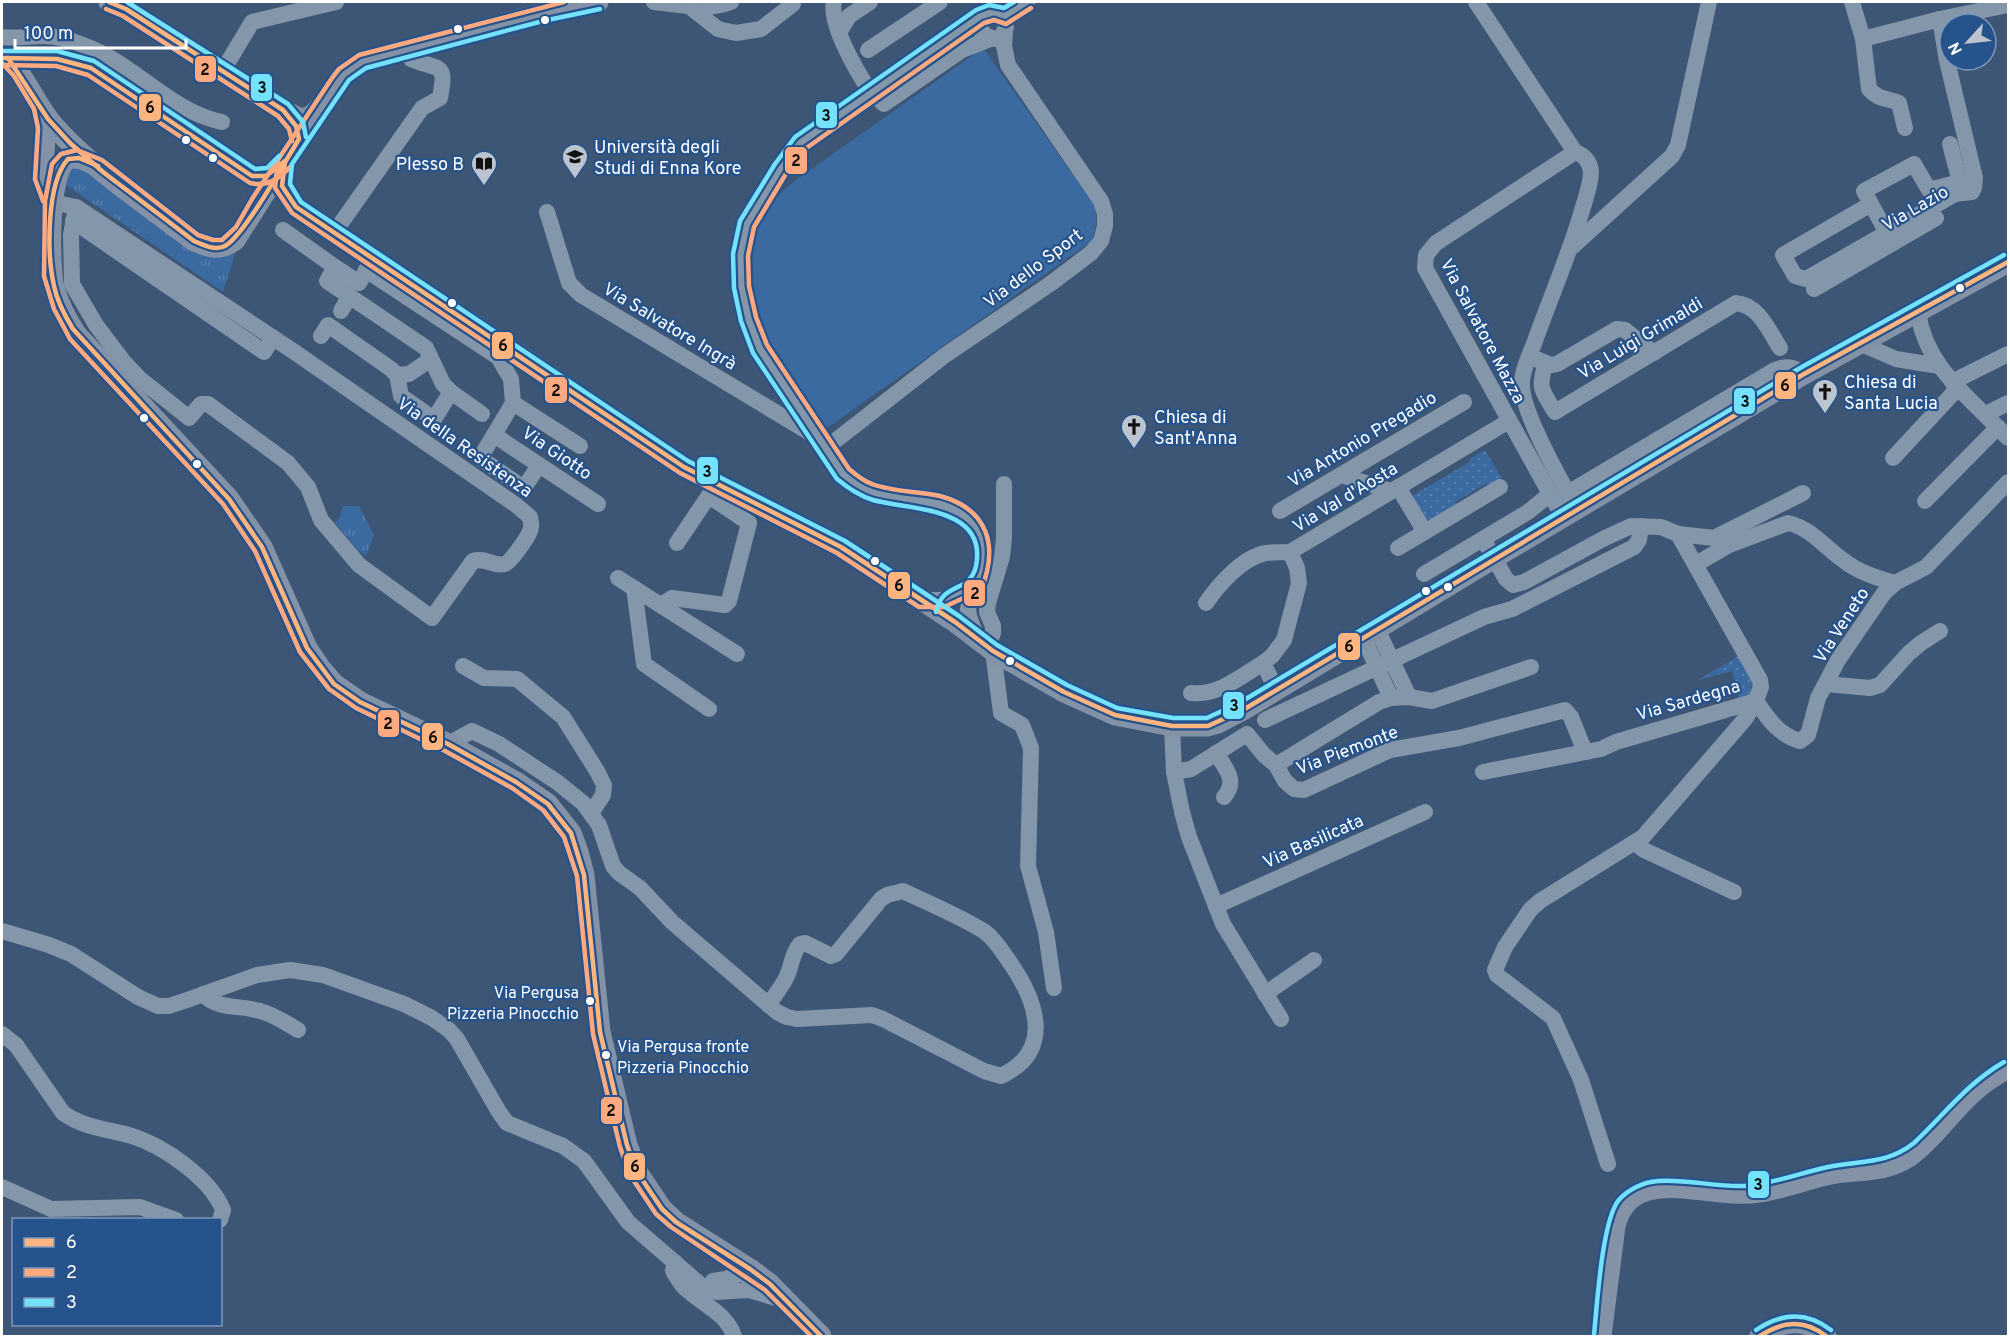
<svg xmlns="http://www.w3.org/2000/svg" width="2010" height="1338" viewBox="0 0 2010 1338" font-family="Overpass,sans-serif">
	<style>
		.grass { fill: url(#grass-tufts) }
		.garden { fill: url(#garden-dots) }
		.pitch { fill: #3b6aa1 }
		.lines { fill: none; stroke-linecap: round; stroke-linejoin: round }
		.minor { stroke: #8496a9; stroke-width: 16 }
		.major { stroke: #8392a7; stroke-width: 21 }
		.bus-1-casing { stroke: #26538c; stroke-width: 9 }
		.bus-2-casing { stroke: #26538c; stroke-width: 9 }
		.bus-3-casing { stroke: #26538c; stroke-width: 9 }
		.bus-1 { stroke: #ffb580; stroke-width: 4.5 }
		.bus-2 { stroke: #ffa980; stroke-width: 4.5 }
		.bus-3 { stroke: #73e2fa; stroke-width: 4.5 }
		.bus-dot { fill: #fff; stroke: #26538c; stroke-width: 2 }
		.labels { text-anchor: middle; stroke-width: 4.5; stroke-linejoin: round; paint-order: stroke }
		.bus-label { font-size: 16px; fill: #fff; stroke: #26538c; text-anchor: end }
		.poi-label { font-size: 18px; fill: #fff; stroke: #26538c; text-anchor: start }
		.street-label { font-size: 18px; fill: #fff; stroke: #26538c }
		.line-badge { stroke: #26538c; stroke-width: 2 }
		.pale-badge-label { font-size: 16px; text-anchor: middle; font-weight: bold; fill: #111 }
	</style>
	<defs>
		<pattern id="grass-tufts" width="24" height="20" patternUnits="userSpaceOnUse" patternTransform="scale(1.5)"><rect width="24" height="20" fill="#3b6aa1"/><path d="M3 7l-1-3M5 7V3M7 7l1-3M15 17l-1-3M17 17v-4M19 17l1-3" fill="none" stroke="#5880af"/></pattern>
		<pattern id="garden-dots" width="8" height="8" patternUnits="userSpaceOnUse" patternTransform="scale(1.5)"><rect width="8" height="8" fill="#3b6aa1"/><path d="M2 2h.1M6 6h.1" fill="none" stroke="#5880af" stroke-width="1.8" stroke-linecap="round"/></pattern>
	</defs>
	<rect width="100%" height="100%" fill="#3d5675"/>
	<g class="grass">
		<path d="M78,163L220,256L235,254L223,292L66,185L65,167Z"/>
		<path d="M343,506H359L374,535L366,556L356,548L335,523L340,517Z"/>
	</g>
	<g class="garden">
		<path d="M1485,450L1502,478L1490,486L1486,484L1455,502L1457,505L1430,521L1426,520L1412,496L1468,463L1470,459Z"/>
		<path d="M1742,654L1755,679L1753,695L1740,702L1732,671L1698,680Z"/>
	</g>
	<path class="pitch" d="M983,48L1095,206C1097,220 1097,230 1089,243L827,428C808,399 785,371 767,341C746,303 742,252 764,213C772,199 784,190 796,180Z"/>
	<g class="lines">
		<g class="minor">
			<path d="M654,2C680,5 706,11 731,2"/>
			<path d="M834,2C829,24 857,72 870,91C874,96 880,100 884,104L962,50L990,39"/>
			<path d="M1476,2L1575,152L1436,243L1426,255L1425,268L1563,517"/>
			<path d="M1852,2L1863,39L1869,89C1880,101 1886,97 1899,103L1905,128"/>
			<path d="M690,7L718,29L736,33L761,29L793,4"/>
			<path d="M1004,17L1027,2"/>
			<path d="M1940,19L1947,61L1975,178L1974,188"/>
			<path d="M839,33L849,16L870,2"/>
			<path d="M2,37C15,39 29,36 43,36C55,36 71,40 83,45C134,63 169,111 222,122"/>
			<path d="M1863,39L1940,19L2008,5"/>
			<path d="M868,50L940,2"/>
			<path d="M8,58C41,57 59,55 91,68L252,176C264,180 271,176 280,167"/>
			<path d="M222,72L252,22L336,2"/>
			<path d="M1950,144L1960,182"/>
			<path d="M1575,152C1584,155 1590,161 1591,172C1591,183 1586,197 1583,207C1570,253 1551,296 1535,341C1530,354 1522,370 1522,384C1521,411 1563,485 1577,509"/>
			<path d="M1972,192L1955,194L1806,279L1795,276L1783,255L1871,204L1864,191L1914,164L1929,190L1975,178"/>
			<path d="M52,202L76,207L293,351L516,505L530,517C531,521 532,527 530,531C528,537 510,563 505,564C493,567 486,557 473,561L432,618L359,565L321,520L308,487L288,463L208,404H201L189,418L139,378L124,362L96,325L72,284L71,235L76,207"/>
			<path d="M1871,204L1887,233"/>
			<path d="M547,212L569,283L581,295L815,436"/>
			<path d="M73,221L264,352L273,338"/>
			<path d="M283,230L335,267"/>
			<path d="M334,233L422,108L440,98C447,61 440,71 411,59L407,50"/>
			<path d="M1572,247L1672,156L1678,145L1709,2"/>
			<path d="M371,262L359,283L335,267L327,281L426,348L443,384L451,392L482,414"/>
			<path d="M366,270L498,357L511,379L513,403L480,458L524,488L539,465"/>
			<path d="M1814,289L1936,218"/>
			<path d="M341,311L349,297"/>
			<path d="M1918,312C1926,369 1971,398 2008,438"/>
			<path d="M321,336L328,325L391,369L397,375L401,396L434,419L451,392"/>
			<path d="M1859,343L1896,359L1939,366"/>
			<path d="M1536,359L1551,365L1557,364L1617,329L1625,330L1654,353"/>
			<path d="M1546,363C1537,389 1542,390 1555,412L1736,303C1759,305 1769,331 1780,348"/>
			<path d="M397,375L409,374L431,359"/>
			<path d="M1952,382L2008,354"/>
			<path d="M513,403L580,446"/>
			<path d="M1986,414L2008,403"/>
			<path d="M494,435L598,504"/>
			<path d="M826,448L944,356L1050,284L1091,253L1101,241L1105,226V214L1101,201L1008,65L1004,46L1005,32"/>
			<path d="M1893,458L1958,388"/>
			<path d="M1341,475L1391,491"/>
			<path d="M1398,487L1425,532"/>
			<path d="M1568,493L1775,370C1786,365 1794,367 1804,374"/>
			<path d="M1925,501L1998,427"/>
			<path d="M1280,511L1464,402"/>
			<path d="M1678,534L1714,538L1803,493"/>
			<path d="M677,543L714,488"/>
			<path d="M1398,548L1500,487"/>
			<path d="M1696,564L1729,545L1788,523C1809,527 1826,548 1843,560C1858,572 1877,578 1895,583"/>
			<path d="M1424,574L1528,512L1550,494"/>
			<path d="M618,578L737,654"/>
			<path d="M634,588L644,664L709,709"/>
			<path d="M922,600H942L974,586"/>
			<path d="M1206,603C1219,584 1243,557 1266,553C1274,552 1282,552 1290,552L1509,421"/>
			<path d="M661,605L672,598L725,605L729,601L749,523L709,496"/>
			<path d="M1377,629L1409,697"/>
			<path d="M1363,637L1391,698"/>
			<path d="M977,638L969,616L968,609C972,591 984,574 984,556C985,499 913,503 874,494C862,491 852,483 843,474L760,349C743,310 732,265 747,224C753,209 763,197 771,184C780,169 788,156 800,143L967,26C979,18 1004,0 1006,27L1002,36L994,39L982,34L980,22L984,15"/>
			<path d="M988,646L993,633V626L987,612L988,603L1002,557L1004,538V484"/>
			<path d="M993,651L1001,713L1022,725L1031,748L1028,866L1046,932L1054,988"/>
			<path d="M1263,663L1272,656L1284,640L1299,583L1297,568L1290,552"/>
			<path d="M463,666L484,678L517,679L563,717L597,771L604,785L603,795L591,813"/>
			<path d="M1826,684L1870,688L1880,685L1909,653L1921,643L1940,631"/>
			<path d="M1191,693C1218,696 1240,677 1263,663L1277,691"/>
			<path d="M1265,720L1484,617L1512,609L1634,547L1639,540L1641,526"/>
			<path d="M1172,726L1174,772L1182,812L1189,837L1223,924L1281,1019"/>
			<path d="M448,744L472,731L499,744L557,782L583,803L599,825L613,866L619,873L640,888L672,922L777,1012L787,1017L797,1019L872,1015L883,1019L984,1071L1001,1076C1054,1051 1037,1002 1011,964C1003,953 996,940 985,932C962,917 928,903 903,891L887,895L881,899L836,954L831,956L805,943L800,944C792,953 792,965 787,976C782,987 775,995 768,1005"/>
			<path d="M1216,753C1226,769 1238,781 1224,797"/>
			<path d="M1276,765L1379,702L1391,698L1409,697L1432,701L1531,667"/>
			<path d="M1174,772L1191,769L1247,734L1264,755L1276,765L1285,781L1294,789L1304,790L1390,750L1459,738L1565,710L1571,717L1585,752"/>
			<path d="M1483,772L1601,749L1616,742L1756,701L1761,687L1760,680L1678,534L1661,527L1631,526L1603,539L1524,582L1513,585L1506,579L1483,539"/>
			<path d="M1635,843L1644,850L1734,892"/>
			<path d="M1216,906L1425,812"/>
			<path d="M2,931L49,945L71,954L138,997L158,1006H169L187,1000L257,975L290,970L323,975L404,1004L432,1018L449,1030L457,1039L499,1112L507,1123L563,1146L584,1161L628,1222L702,1286L716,1292L749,1290L783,1300"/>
			<path d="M203,994C217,1010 241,1005 260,1011C273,1014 286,1023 298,1030"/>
			<path d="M1265,994L1314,960"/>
			<path d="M2,1034L16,1045L63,1113C84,1128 108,1129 132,1136C164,1146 211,1179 223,1210L220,1220"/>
			<path d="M1608,1164L1581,1080L1553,1018L1497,975L1495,970L1505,947L1530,910L1540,901L1643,837L1745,719L1756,701C1768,719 1779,735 1800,741L1808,735L1818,698L1838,660L1884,593L1895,583L1926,567L2008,482"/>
			<path d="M2,1187L51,1209L140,1207L176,1220"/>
			<path d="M675,1262L673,1271C676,1276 679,1282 684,1287C701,1304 726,1312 734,1336"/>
			<path d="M713,1281L726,1279L750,1269L749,1279"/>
		</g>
		<g class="major">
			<path d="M109,2L126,9L255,94L298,118C309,119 313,115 320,107"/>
			<path d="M2,58H8C27,79 36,106 55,127C92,169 149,206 194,241C210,248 221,251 235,240L299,139L338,83L344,75L363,61L541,14L598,2"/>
			<path d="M41,110L46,127L42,178L50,196"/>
			<path d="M285,161L282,186L296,207L528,361L684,467L841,547L955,622L993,651L1064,692L1115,715L1172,726H1208L1218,723L1243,710L1494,558L1804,374L2008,262"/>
			<path d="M98,166C88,162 78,155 68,159C47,168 49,268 54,288C59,305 67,320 76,334L229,499L262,547L307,648L321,669L334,684L360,702L448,744L516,782L548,804L571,833L578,852L584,875L600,1032L627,1145L637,1172L662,1209L676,1222L750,1269L770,1284L821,1336"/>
			<path d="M1601,1336L1615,1226C1632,1160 1712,1201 1760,1192C1784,1188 1807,1179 1831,1174C1858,1169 1886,1173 1910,1156C1936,1137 1953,1108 1978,1088C1987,1080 1998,1074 2008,1068"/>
			<path d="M1760,1336C1781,1320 1806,1317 1826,1336"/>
		</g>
		<defs>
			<g id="bus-1">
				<path d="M2,58L57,59L91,68L252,176H266L285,161"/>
				<path d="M8,58L48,119L70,143L103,172L194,241C203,245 215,251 225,246C244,236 286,160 299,139L296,126L283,110L126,9L109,2"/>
				<path d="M285,161L282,186L296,207L684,467L841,547L955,622L993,651L1064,692L1115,715L1172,726H1208L1243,710L1804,374L2008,262"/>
				<path d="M98,166L79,158L68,159C46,183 47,255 54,286C57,301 65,316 73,329L229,499L262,547L307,648L334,684L360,702L448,744L516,782L548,804L571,833L584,875L600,1032L627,1145L637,1172L662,1209L676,1222L750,1269L770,1284L821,1336"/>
				<path d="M1760,1336C1783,1321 1804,1319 1826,1336"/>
			</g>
			<g id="bus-2">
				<path d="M564,2L359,55L339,69L332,78L252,199L236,227L222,240H213L198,235L102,160L77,150L61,154L52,164L45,201L44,276L54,309L70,339L223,504L255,551L300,652L329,689L356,708L445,751L512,788L543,810L564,837L577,876L593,1034L620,1147L630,1175L656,1214L671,1227L765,1290L811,1336"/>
				<path d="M106,9L123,16L278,116L289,129L292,141"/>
				<path d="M2,63L14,76L34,109L38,128L35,179L43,201"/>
				<path d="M2,65L56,66L88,75L250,183C268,187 279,179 291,166"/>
				<path d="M278,160L275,188L292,213L680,473L837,553L919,607H944L981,590C999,546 988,509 940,496C917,491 893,492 872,484C863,481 856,475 849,469L767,345L756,317L749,286L748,256L754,227L787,172L805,149L984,23L994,20L1006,24L1031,8"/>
			</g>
			<g id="bus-3">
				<path d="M127,2L288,104L303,122L306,137"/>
				<path d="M600,9L543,21L366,68L349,80L292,164L290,184L301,202L688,461L845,541L959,616L997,645L1067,685L1117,708L1173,718H1207L1239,703L1800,368L2004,255"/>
				<path d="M2,51H57L94,61L255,169L267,168L279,156"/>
				<path d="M936,612C942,581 970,594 976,566C988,506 909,510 873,500C859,496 848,488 837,479L753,353L741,321L734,288L733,254L740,221L775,164L795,137L976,10L989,5L1004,8L1014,2"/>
				<path d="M1756,1330C1781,1313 1806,1311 1831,1330"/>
				<path d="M1594,1335C1597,1305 1602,1223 1618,1201C1627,1190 1643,1182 1658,1181C1687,1179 1715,1187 1744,1186C1773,1184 1800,1173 1828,1167C1861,1160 1886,1165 1914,1143C1946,1113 1965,1085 2004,1062"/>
			</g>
		</defs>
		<use href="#bus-1" class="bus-1-casing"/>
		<use href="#bus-2" class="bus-2-casing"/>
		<use href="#bus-3" class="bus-3-casing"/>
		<use href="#bus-1" class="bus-1"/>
		<use href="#bus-2" class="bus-2"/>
		<use href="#bus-3" class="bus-3"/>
	</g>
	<defs>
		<symbol id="university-pin" viewBox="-11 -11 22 30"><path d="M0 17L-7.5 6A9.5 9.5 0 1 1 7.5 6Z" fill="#bbc4cf" stroke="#26538c"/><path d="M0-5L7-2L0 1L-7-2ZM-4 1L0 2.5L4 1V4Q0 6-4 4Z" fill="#111"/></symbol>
		<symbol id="library-pin" viewBox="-11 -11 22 30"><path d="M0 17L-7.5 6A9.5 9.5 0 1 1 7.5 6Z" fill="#bbc4cf" stroke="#26538c"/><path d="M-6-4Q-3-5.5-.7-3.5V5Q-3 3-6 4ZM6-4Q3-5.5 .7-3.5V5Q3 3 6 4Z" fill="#111"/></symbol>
		<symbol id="church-pin" viewBox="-11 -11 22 30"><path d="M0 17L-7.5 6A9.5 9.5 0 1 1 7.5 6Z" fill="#bbc4cf" stroke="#26538c"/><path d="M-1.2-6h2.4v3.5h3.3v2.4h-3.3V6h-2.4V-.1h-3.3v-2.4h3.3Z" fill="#111"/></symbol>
	</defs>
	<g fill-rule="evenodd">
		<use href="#university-pin" x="560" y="142" width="30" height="40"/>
		<use href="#library-pin" x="469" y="149" width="30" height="40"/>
		<use href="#church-pin" x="1810" y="377" width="30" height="40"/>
		<use href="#church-pin" x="1119" y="412" width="30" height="40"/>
	</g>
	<g class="bus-dot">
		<circle cx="545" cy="20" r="5"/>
		<circle cx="458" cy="29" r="5"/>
		<circle cx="186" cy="140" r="5"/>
		<circle cx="213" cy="158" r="5"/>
		<circle cx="1960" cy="288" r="5"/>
		<circle cx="452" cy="303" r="5"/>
		<circle cx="144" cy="418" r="5"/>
		<circle cx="197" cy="464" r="5"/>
		<circle cx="875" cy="561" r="5"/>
		<circle cx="1448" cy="587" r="5"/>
		<circle cx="1426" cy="591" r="5"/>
		<circle cx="1010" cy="661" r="5"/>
		<circle cx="590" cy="1001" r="5"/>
		<circle cx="606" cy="1055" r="5"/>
	</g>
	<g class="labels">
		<g class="bus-label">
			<text x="579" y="998">Via Pergusa<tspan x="579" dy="21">Pizzeria Pinocchio</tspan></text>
			<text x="617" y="1052" text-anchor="start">Via Pergusa fronte<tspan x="617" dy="21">Pizzeria Pinocchio</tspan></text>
		</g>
		<g class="poi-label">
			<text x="594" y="153">Università degli<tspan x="594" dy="21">Studi di Enna Kore</tspan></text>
			<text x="464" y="170" text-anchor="end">Plesso B</text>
			<text x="1844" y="388">Chiesa di<tspan x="1844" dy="21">Santa Lucia</tspan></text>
			<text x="1154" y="423">Chiesa di<tspan x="1154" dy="21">Sant'Anna</tspan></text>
		</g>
		<g class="street-label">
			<text transform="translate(1915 208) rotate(-30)" y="6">Via Lazio</text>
			<text transform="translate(1033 268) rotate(-37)" y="6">Via dello Sport</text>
			<text transform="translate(670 326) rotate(31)" y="6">Via Salvatore Ingrà</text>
			<text transform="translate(1483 331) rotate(62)" y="6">Via Salvatore Mazza</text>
			<text transform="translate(1640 338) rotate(-31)" y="6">Via Luigi Grimaldi</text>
			<text transform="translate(1362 439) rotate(-31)" y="6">Via Antonio Pregadio</text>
			<text transform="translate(465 447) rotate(35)" y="6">Via della Resistenza</text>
			<text transform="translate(557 453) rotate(34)" y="6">Via Giotto</text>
			<text transform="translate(1345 497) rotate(-31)" y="6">Via Val d'Aosta</text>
			<text transform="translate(1841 625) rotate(-57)" y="6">Via Veneto</text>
			<text transform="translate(1688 700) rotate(-16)" y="6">Via Sardegna</text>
			<text transform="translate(1347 750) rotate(-21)" y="6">Via Piemonte</text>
			<text transform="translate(1313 841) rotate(-24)" y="6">Via Basilicata</text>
		</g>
	</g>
	<g class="line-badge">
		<rect x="194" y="55" width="23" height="28" rx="6" fill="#ffa980"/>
		<rect x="250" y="73" width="23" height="29" rx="6" fill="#73e2fa"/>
		<rect x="138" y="93" width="24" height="29" rx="6" fill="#ffb580"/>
		<rect x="815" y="101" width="23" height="28" rx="6" fill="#73e2fa"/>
		<rect x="784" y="146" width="24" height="29" rx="6" fill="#ffa980"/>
		<rect x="491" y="331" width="23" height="29" rx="6" fill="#ffb580"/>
		<rect x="1774" y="371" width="23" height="29" rx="6" fill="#ffb580"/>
		<rect x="544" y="376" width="24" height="28" rx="6" fill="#ffa980"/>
		<rect x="1733" y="387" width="23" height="28" rx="6" fill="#73e2fa"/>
		<rect x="696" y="456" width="23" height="29" rx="6" fill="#73e2fa"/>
		<rect x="887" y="571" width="24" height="29" rx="6" fill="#ffb580"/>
		<rect x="963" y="579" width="23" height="28" rx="6" fill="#ffa980"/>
		<rect x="1337" y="632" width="24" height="29" rx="6" fill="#ffb580"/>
		<rect x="1222" y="691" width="23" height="29" rx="6" fill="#73e2fa"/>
		<rect x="377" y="709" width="23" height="29" rx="6" fill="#ffa980"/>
		<rect x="421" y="722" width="23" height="29" rx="6" fill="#ffb580"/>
		<rect x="600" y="1096" width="23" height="29" rx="6" fill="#ffa980"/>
		<rect x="623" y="1152" width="23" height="29" rx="6" fill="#ffb580"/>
		<rect x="1747" y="1170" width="23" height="29" rx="6" fill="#73e2fa"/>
	</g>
	<g class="pale-badge-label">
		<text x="205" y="75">2</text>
		<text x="262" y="93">3</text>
		<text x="150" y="113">6</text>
		<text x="826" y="121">3</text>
		<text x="796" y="166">2</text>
		<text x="503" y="351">6</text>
		<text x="1785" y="391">6</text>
		<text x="556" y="396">2</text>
		<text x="1745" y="407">3</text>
		<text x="707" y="477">3</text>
		<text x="899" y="591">6</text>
		<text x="975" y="599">2</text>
		<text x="1349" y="652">6</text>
		<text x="1234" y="711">3</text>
		<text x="388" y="729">2</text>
		<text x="433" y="743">6</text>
		<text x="611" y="1116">2</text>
		<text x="635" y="1172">6</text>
		<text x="1758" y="1190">3</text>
	</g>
	<rect width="2010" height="1338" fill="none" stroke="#ffffff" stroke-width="6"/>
	<rect x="12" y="1218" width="210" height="108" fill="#26538c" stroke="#7d98ba" stroke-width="1.5"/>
	<rect x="24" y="1238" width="30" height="9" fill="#ffb580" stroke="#7d98ba" stroke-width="1.5"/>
	<text x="66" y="1248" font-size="18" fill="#ffffff">6</text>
	<rect x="24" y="1268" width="30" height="9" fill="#ffa980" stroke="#7d98ba" stroke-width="1.5"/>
	<text x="66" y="1278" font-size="18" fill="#ffffff">2</text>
	<rect x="24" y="1298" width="30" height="9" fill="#73e2fa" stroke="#7d98ba" stroke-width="1.5"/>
	<text x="66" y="1308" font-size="18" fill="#ffffff">3</text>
	<g transform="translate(1968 42) rotate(243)"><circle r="28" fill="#26538c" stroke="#7d98ba" stroke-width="1.5"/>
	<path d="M0-4.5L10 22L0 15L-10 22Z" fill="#bbc4cf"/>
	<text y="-9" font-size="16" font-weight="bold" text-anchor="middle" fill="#ffffff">N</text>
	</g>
	<path d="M15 39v9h171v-9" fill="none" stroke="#ffffff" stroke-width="3"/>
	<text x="24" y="39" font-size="18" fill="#ffffff" stroke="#26538c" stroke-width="4.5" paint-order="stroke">100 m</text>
</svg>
